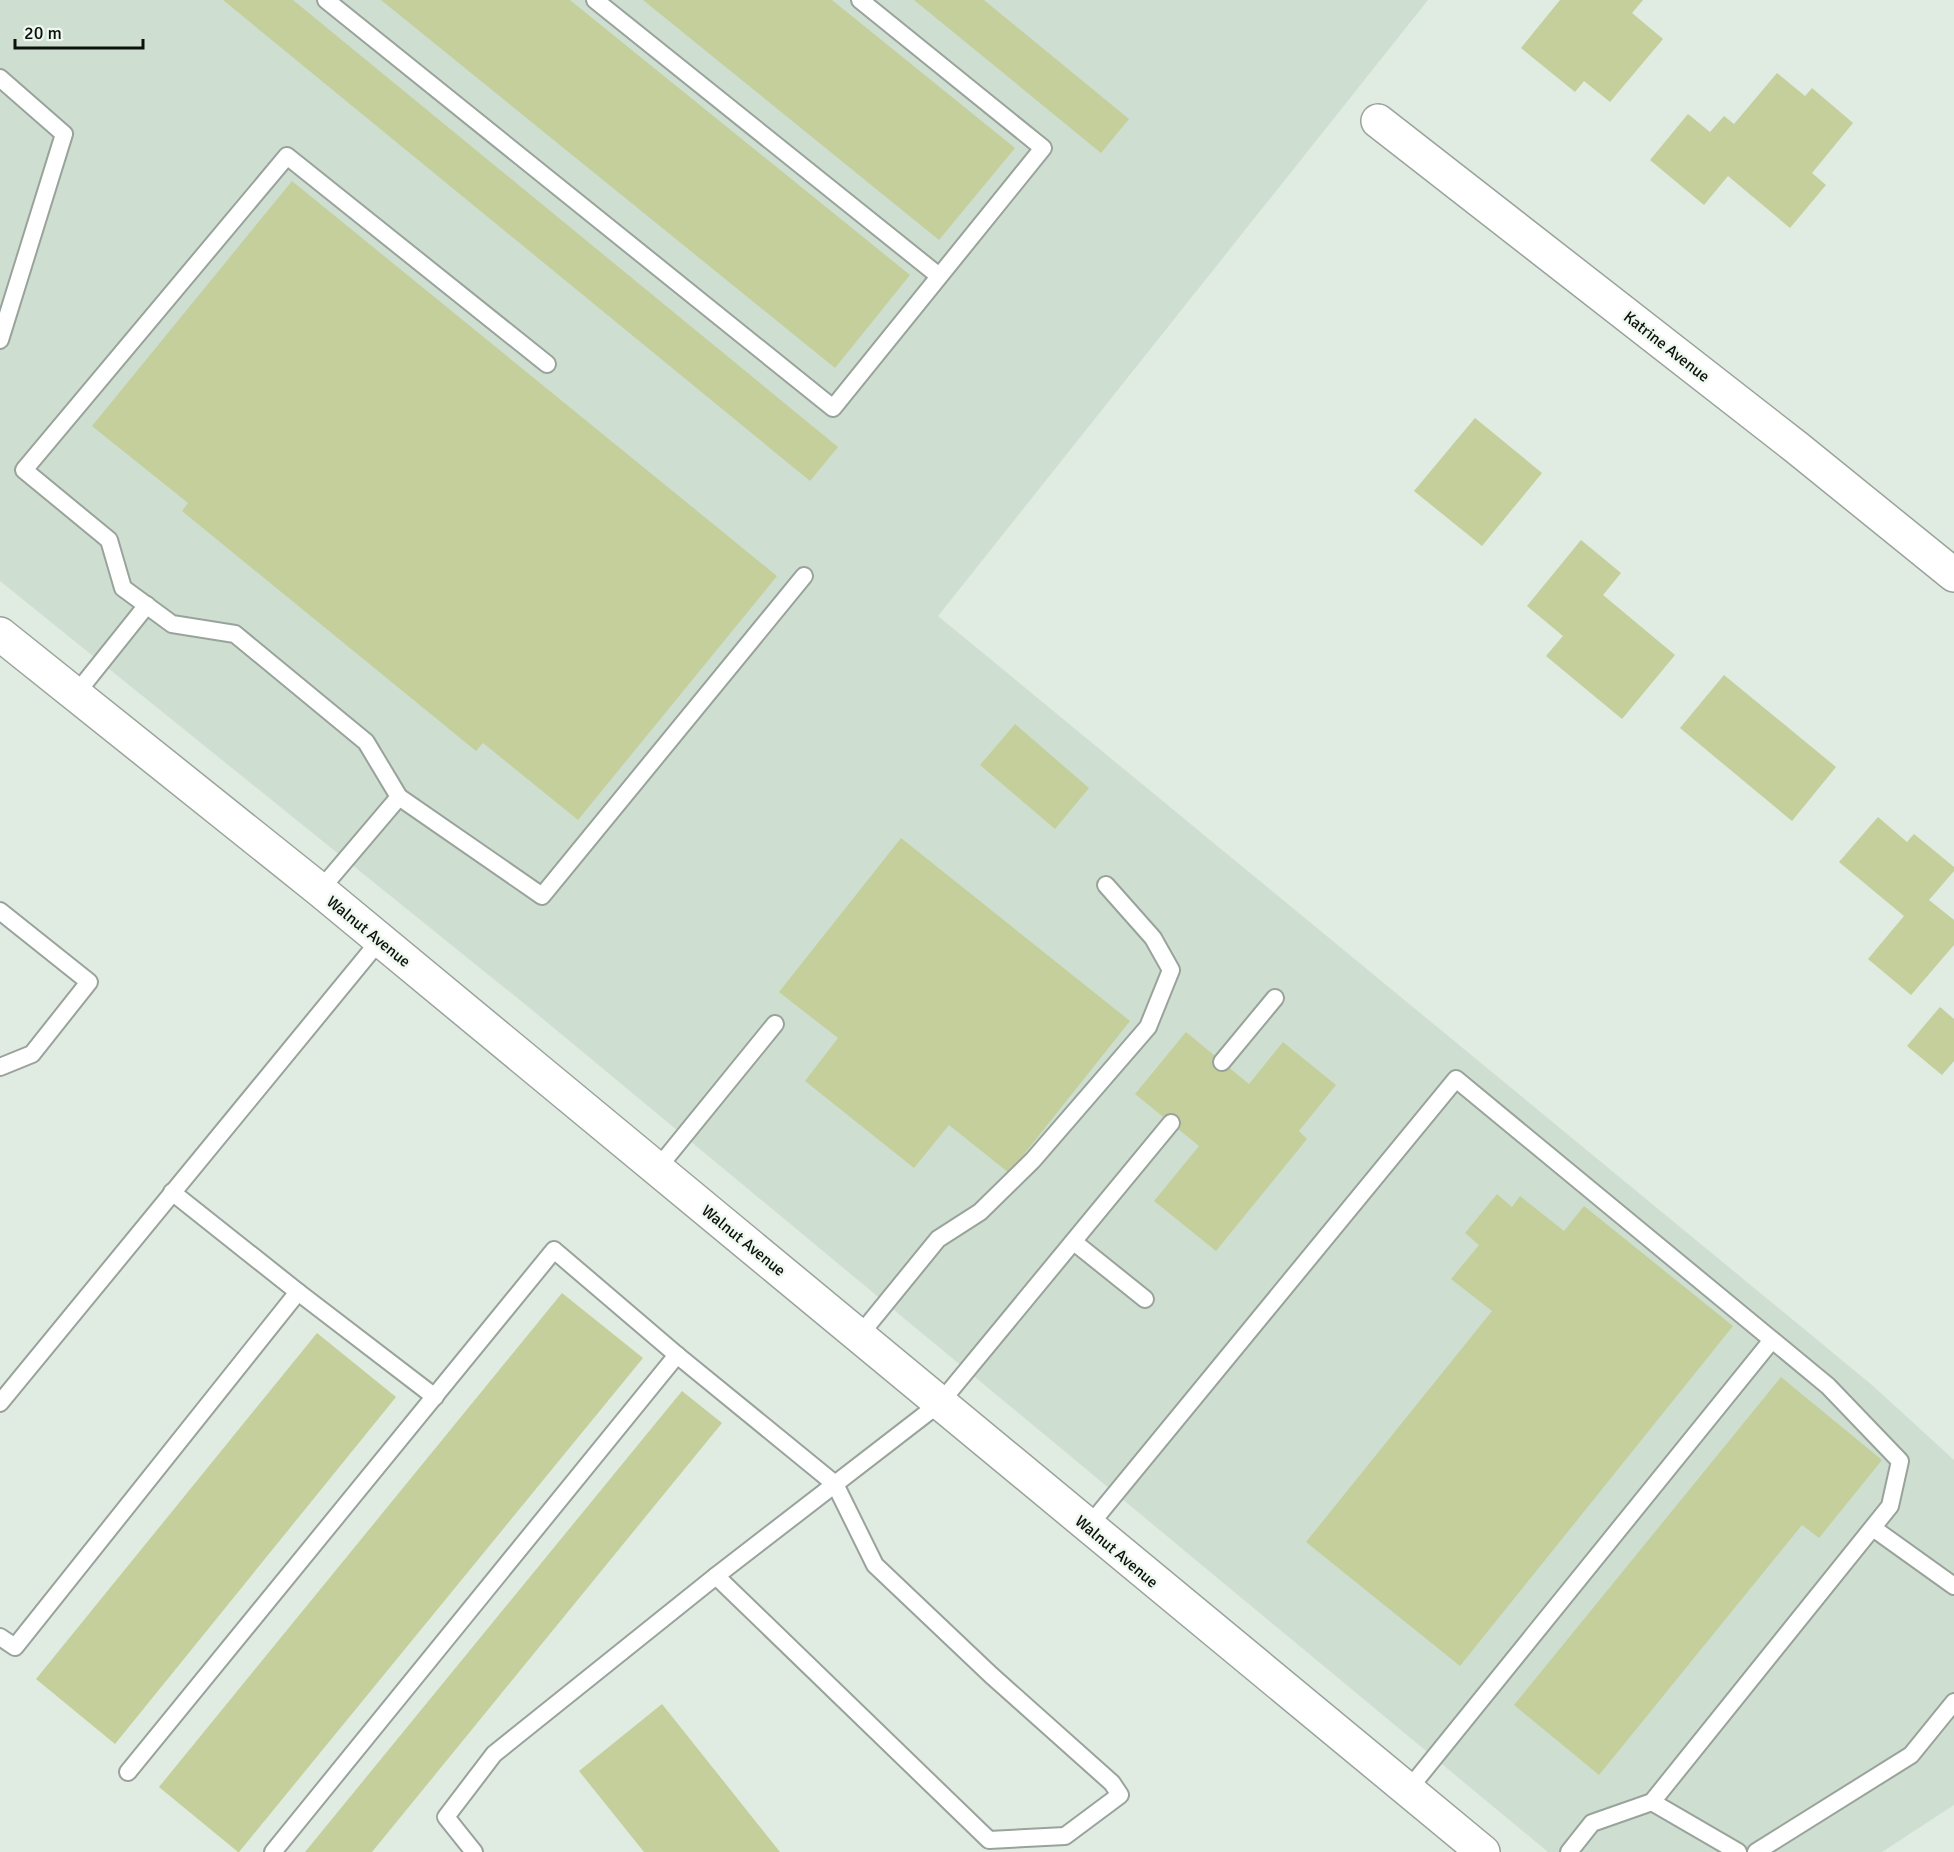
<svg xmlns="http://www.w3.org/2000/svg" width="1954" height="1852" viewBox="0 0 1954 1852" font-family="Signika,sans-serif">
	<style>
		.built { fill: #cedfd1 }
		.building { fill: #c4cf9b }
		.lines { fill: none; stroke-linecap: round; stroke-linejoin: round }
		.service-casing { stroke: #99a39b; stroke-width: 20 }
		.minor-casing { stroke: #99a39b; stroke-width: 36 }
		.service { stroke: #fff; stroke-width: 16 }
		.minor { stroke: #fff; stroke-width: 33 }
		.labels { text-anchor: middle; stroke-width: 5; stroke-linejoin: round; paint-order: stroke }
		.street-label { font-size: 16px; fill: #0d100d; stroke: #eef8ef }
	</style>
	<rect width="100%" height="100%" fill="#e0ebe2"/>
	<path class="built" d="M0,0H1428L938,616L1872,1385L1954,1460V1805L1882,1852H1548L537,1014L0,581Z"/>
	<g class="building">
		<path d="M223,0H293L838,447L810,481Z"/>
		<path d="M381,0H570L910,275L835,368Z"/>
		<path d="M643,0H832L1015,148L939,240Z"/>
		<path d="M914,0H984L1129,119L1101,153Z"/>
		<path d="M1560,0H1643L1632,13L1663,39L1610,102L1584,81L1575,92L1521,48Z"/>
		<path d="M1777,73L1805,96L1812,88L1853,123L1812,173L1826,185L1790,228L1728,176L1704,205L1650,160L1688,114L1710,132L1724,116L1734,124Z"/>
		<path d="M292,181L777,576L578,820L483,743L476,751L182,511L188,503L92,426Z"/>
		<path d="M1475,418L1542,473L1482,546L1414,491Z"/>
		<path d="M1581,540L1621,573L1603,595L1675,655L1622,719L1546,656L1563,636L1527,606Z"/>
		<path d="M1724,675L1836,767L1792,821L1680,728Z"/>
		<path d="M1015,724L1089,788L1055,829L980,765Z"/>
		<path d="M1878,817L1907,842L1914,834L1954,867V871L1929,900L1954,920V945L1911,995L1868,959L1904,916L1839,862Z"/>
		<path d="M901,838L1130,1021L1009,1173L949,1125L914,1168L805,1081L838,1038L779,992Z"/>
		<path d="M1940,1007L1954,1019V1061L1942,1075L1907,1046Z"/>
		<path d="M1186,1032L1249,1084L1283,1042L1336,1085L1299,1131L1307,1139L1216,1251L1154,1201L1199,1146L1135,1094Z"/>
		<path d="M1497,1194L1512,1207L1520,1196L1564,1231L1584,1206L1733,1326L1460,1666L1306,1542L1492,1311L1451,1279L1479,1245L1465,1233Z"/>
		<path d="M562,1293L643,1358L239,1852H238L159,1787Z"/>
		<path d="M317,1333L396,1397L115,1744L36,1679Z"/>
		<path d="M1781,1377L1882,1460L1819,1538L1802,1525L1599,1775L1514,1705Z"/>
		<path d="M682,1391L722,1423L372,1852H305Z"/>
		<path d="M662,1704L780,1852H644L579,1771Z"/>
	</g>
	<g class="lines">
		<defs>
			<g id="service">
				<path d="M326,0L833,408L1043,148L860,0"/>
				<path d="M595,0L939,276"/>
				<path d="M0,78L64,134L0,340"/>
				<path d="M75,695L147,605"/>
				<path d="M399,797L366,742L235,634L172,624L123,588L109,540L24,470L287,156L547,364"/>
				<path d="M320,890L399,797L542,896L804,576"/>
				<path d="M0,911L89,982L32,1054L0,1067"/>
				<path d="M1222,1062L1275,998"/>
				<path d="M657,1169L775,1024"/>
				<path d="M172,1192L298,1292L435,1397"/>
				<path d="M1074,1242L1145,1299"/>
				<path d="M859,1336L938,1239L980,1212L1033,1160L1148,1027L1171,970L1153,938L1106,885"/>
				<path d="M0,1403L380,940"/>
				<path d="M1088,1527L1456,1079L1828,1386L1900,1461L1890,1506L1652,1802L1592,1823L1569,1852"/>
				<path d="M1873,1528L1954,1586"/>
				<path d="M0,1637L15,1647L298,1292"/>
				<path d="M128,1772L554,1250L677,1355L835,1484L875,1565L991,1675L1112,1783L1120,1795L1065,1836L989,1840L716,1576"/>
				<path d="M1408,1790L1772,1340"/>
				<path d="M1652,1802L1738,1852"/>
				<path d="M273,1852L677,1355"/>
				<path d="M474,1852L446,1817L494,1754L716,1576L940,1403L1171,1123"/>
				<path d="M1756,1852L1911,1755L1954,1702"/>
			</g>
			<g id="minor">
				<path d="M1378,121L1796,447L1954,575"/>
				<path d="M0,634L320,890L1483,1852"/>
			</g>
		</defs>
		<use href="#service" class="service-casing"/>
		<use href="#minor" class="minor-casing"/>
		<use href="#service" class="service"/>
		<use href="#minor" class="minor"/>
	</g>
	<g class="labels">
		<g class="street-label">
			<text transform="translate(1667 346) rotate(38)" y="6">Katrine Avenue</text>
			<text transform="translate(369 931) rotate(39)" y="6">Walnut Avenue</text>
			<text transform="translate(744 1240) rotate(39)" y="6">Walnut Avenue</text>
			<text transform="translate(1117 1551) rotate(40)" y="6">Walnut Avenue</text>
		</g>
	</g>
	<path d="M15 39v9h128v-9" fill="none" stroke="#0d100d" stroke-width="3"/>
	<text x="24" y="39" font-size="18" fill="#0d100d" stroke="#eef8ef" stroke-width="4.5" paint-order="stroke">20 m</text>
</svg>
